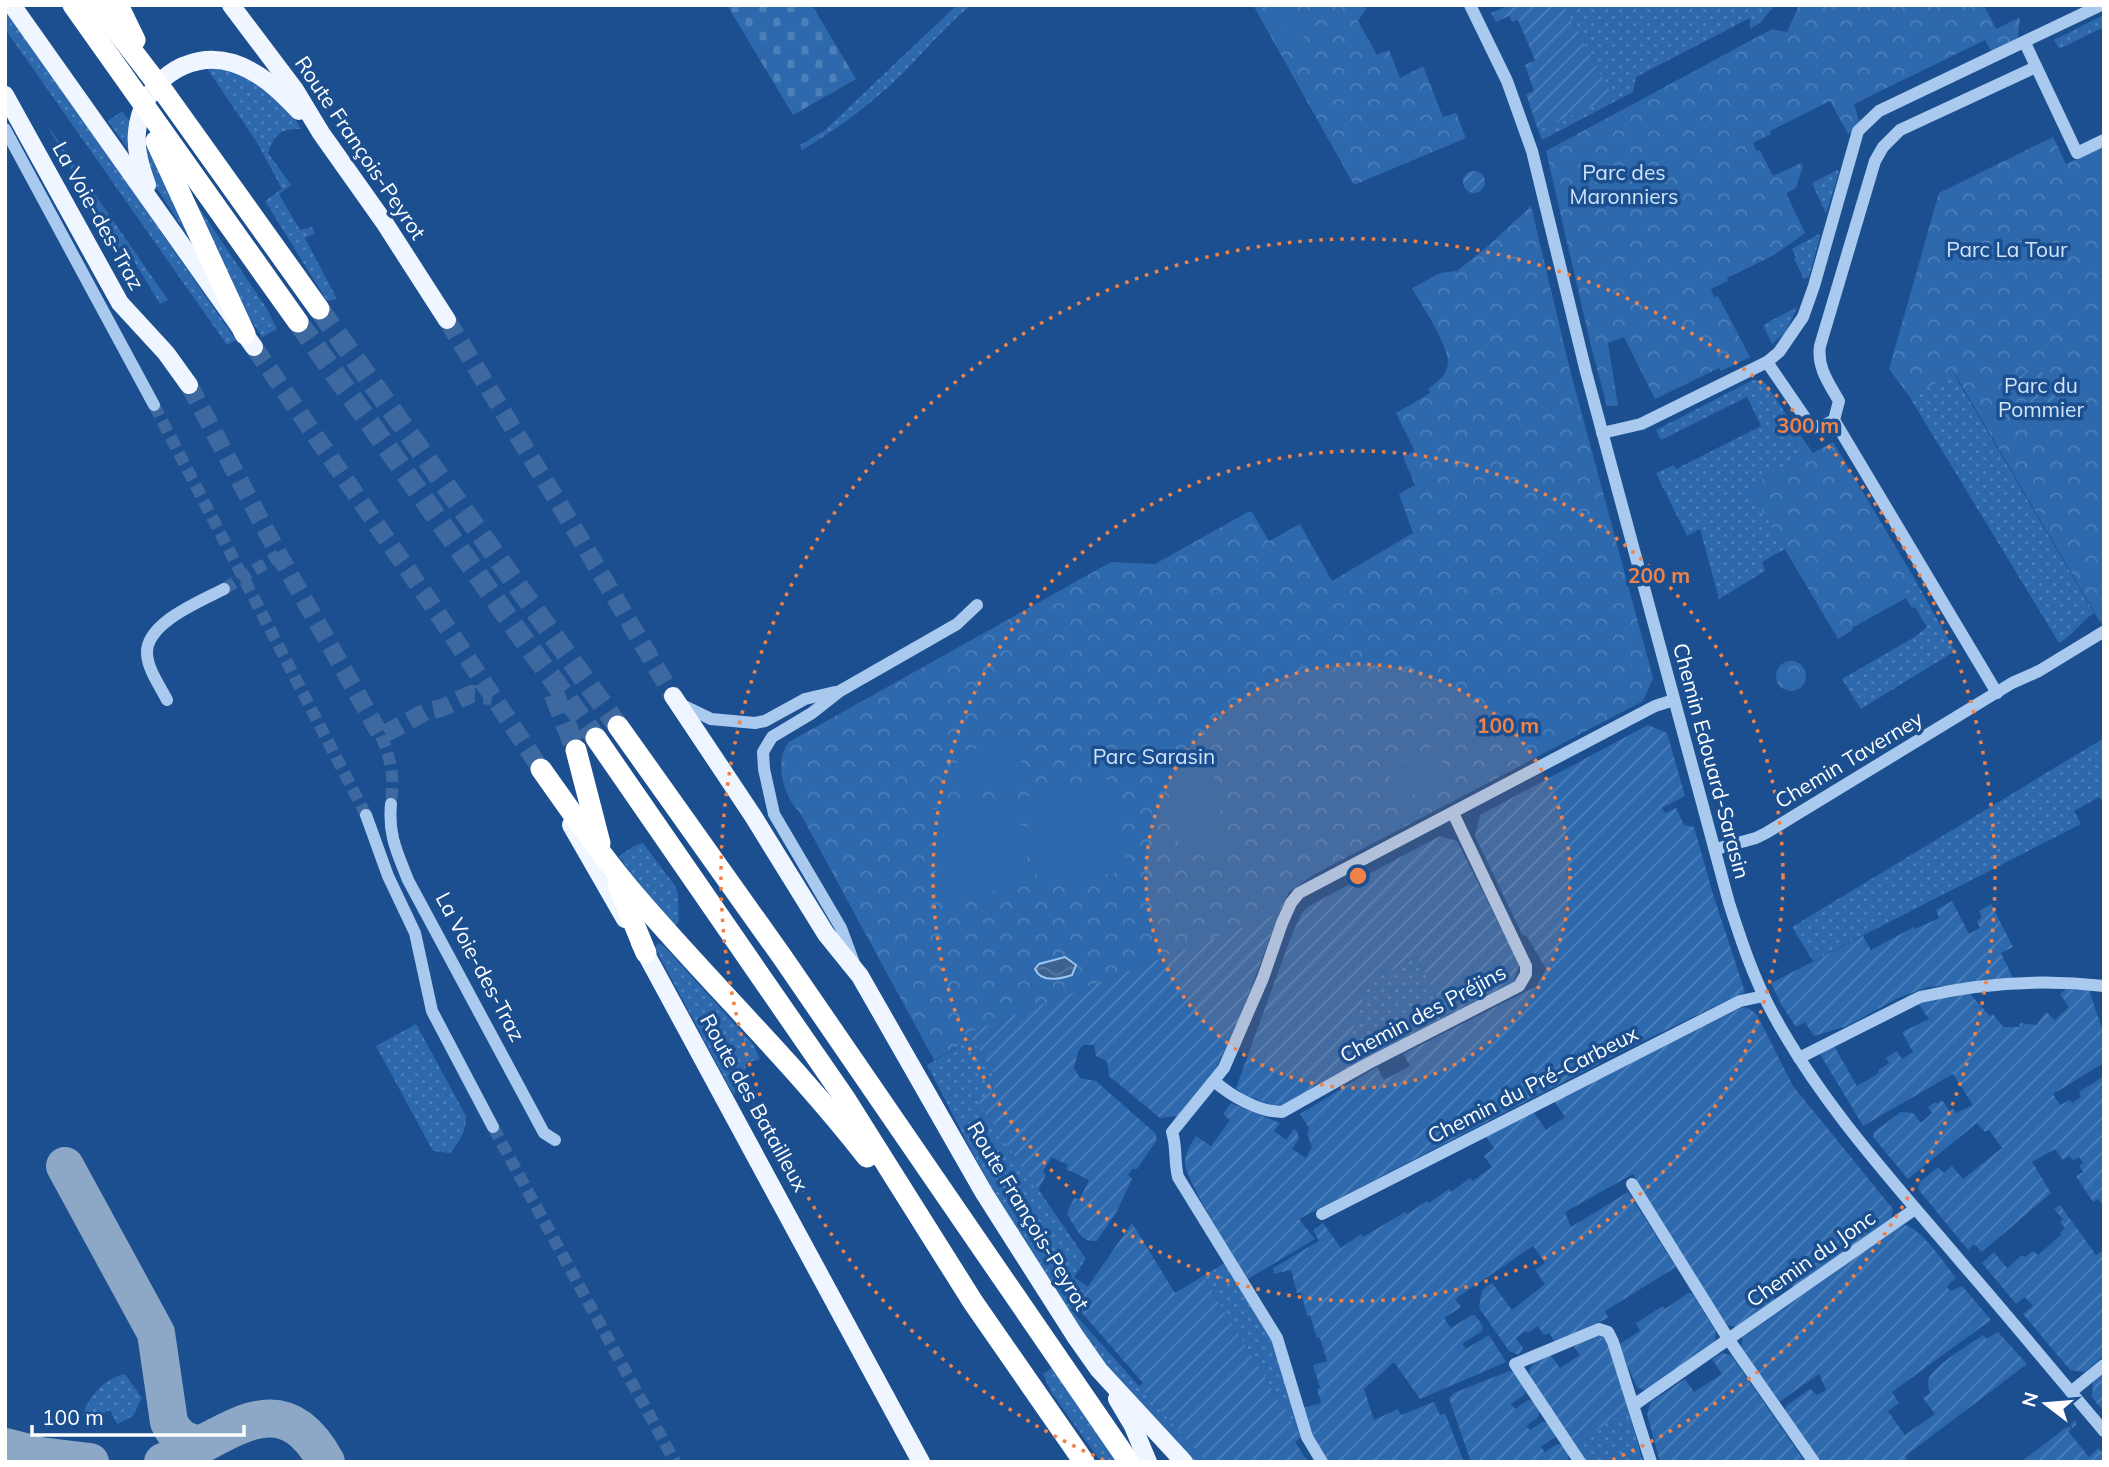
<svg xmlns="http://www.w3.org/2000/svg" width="2109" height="1467" viewBox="0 0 2109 1467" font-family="Mulish,sans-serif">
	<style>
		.grass { fill: url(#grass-dots) }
		.cemetery { fill: url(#cemetery-stones) }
		.park { fill: url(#park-crowns) }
		.garden { fill: url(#garden-furrows) }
		.pitch { fill: #2e69ad }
		.water { fill: url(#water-waves); stroke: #9cc4f0; stroke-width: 2 }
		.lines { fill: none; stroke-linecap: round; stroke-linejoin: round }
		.taxiway { stroke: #8da7c7; stroke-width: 38 }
		.minor-tunnel { stroke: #3d69a0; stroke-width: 12; stroke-dasharray: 12 6; stroke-linecap: butt }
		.major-tunnel { stroke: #3d69a0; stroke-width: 18; stroke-dasharray: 18 9; stroke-linecap: butt }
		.highway-tunnel { stroke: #3d69a0; stroke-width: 21; stroke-dasharray: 21 10; stroke-linecap: butt }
		.minor { stroke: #a9c9ee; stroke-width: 12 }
		.major { stroke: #f0f6ff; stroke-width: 18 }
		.highway { stroke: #fff; stroke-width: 21 }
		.ring { fill: none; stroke: #ee8249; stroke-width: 3.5; stroke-dasharray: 3.5 7 }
		.labels { text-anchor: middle; stroke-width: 7; stroke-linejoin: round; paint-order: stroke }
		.street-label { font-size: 21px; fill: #fff; stroke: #1b4f8f }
		.park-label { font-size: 21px; fill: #cfe3fa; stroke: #1b4f8f }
		.centre { fill: #ee8249; stroke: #1b4f8f; stroke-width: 3.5 }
		.ring-label { font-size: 21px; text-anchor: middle; font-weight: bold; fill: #ee8249; stroke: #1b4f8f; stroke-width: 7; stroke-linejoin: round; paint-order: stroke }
	</style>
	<defs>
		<pattern id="grass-dots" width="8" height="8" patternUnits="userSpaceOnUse" patternTransform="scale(1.75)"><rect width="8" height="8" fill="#2e69ad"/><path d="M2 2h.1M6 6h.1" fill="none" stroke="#4d80b9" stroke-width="1.8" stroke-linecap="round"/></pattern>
		<pattern id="cemetery-stones" width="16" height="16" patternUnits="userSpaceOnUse" patternTransform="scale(1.75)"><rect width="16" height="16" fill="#2e69ad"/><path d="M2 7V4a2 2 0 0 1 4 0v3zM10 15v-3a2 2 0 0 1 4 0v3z" fill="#4d80b9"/></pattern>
		<pattern id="park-crowns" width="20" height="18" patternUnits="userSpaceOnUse" patternTransform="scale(1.75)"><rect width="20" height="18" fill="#2e69ad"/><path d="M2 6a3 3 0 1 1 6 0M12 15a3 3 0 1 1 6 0" fill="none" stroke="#4d80b9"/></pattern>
		<pattern id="garden-furrows" width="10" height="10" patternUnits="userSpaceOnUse" patternTransform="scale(1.75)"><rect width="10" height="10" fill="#2e69ad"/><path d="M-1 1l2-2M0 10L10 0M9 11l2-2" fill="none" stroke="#4d80b9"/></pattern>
		<pattern id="water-waves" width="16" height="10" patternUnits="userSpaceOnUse" patternTransform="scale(1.75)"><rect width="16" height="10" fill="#3c6290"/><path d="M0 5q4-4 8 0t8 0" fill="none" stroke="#597aa1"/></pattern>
	</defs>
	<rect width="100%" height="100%" fill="#1b4f8f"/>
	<g class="grass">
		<path d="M957,5H971C940,30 916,63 886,89C860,112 832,132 802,150L800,145L825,130Z"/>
		<path d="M1564,5H1775L1760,23L1750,29V18L1636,77L1633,92L1542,140L1538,130L1612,98Z"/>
		<path d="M5,7L236,340L227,345L5,29Z"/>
		<path d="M2104,15V27L2059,49L2054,40Z"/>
		<path d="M206,67L245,74L291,112L301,129C280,129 275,134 268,153L291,185L279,194L300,230L312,227L315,233L305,238L337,299L327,301L265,201L282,189L258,144Z"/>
		<path d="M122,111L130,121L129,151L108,121Z"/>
		<path d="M48,126L168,300L160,304L134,261L118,257Z"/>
		<path d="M143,133L156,152L199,253L154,184L149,171Z"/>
		<path d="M1837,170L1839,172L1826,214L1812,183Z"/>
		<path d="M182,182L267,309L277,329L262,337L246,313Z"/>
		<path d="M1819,234L1820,236L1809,277L1804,279L1794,259L1796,257L1792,249Z"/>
		<path d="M1797,307L1786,332L1772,344L1763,325Z"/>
		<path d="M1954,374L2094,613C2080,622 2074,635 2059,643L1909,396Z"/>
		<path d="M1753,380H1761L1766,384L1796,429L1790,432L1802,456L1748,487L1785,549L1762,562L1765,571L1719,599L1700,529L1687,536L1656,473L1674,465L1676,469L1761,426L1747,397L1661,440L1656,430Z"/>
		<path d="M1913,576L1955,651L1861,709L1842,679L1913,638L1927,627L1915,607L1912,608L1901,590V583Z"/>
		<path d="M2104,738V804L2099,797L2074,811L2081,824L1813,961L1792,927Z"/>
		<path d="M643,843L675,886L678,894L679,921L676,925L673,924L634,878L619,856C628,851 632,845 643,843Z"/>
		<path d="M658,943L663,945L753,1044L760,1059L746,1063C746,1074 737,1084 734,1096L655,948Z"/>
		<path d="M1417,957L1447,1016L1336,1076L1369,982Z"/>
		<path d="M416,1024L466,1116C466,1132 460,1141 450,1153L433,1151L376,1046Z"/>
		<path d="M972,1039L996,1077V1089L978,1101L1086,1259L1074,1277L1088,1287L1071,1310L1207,1462H1192L1132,1398L1097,1354L1057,1296L990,1186L927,1065Z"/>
		<path d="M1225,1263L1275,1347L1301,1437L1203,1276Z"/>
		<path d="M1052,1368L1056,1371L1118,1462H1101L1051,1392L1043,1374Z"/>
		<path d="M125,1374L142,1398L133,1416L117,1424L110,1410L96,1417L83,1415C88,1397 105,1378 125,1374Z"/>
		<path d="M1628,1408L1643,1462H1585L1575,1446Z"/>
	</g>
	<path class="cemetery" d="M727,5H812L856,79L793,115Z"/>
	<g class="park">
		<path d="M1253,5H1362L1366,9L1358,21L1377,55L1389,50L1400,78L1423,66L1443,117L1456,113L1466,138L1354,185Z"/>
		<path d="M1799,5H1984L1996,29L2020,17L2018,38L1991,51L1985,40L1854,104L1859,121L1853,132L1848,134L1830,101L1770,131L1771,134L1753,143L1757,151L1760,150L1773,176L1801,163L1803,166L1796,188L1786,193L1805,233L1774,255L1727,278L1728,281L1711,289L1714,297L1718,296L1750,357L1721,371L1719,368L1655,399L1624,337L1608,343L1618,406H1607L1591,346L1546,151L1772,29L1787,32Z"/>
		<path d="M2053,137L2066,164L2104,147V620L2100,622L1955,374L1909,396L1889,369L1939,193Z"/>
		<path d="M1531,206L1570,370L1653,678L1643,701L1313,875L1289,892L1279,913L969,1033L972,1039L934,1060L800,813C784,797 773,761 789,742L1111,562L1155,564L1248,512H1252L1269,541L1300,524L1332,581L1413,533L1399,494L1415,485L1403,457L1415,451L1396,413L1430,393L1428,389C1437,382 1446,376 1448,364C1449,345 1422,306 1412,288L1440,273L1457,271L1487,247Z"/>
		<path d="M1796,429L1813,453L1833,442L1913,576L1902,583L1904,588L1901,590L1906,598L1852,628L1853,630L1838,639L1748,487L1802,456L1790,431Z"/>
		<circle cx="1791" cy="676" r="15"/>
	</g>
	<g class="garden">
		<path d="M1510,5H1564L1613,98L1538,130L1526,94L1534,91L1525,65L1535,60L1518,20L1512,22L1509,16L1496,22L1491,13Z"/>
		<circle cx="1474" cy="182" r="11"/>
		<path d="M2038,364L2061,404L2038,420L2014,380Z"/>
		<path d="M1648,725L1667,733L1685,796L1662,808L1665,813L1676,808L1684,825L1694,827L1713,894L1745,992L1639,1043L1299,1219L1315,1239L1248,1279C1236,1259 1183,1177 1185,1161C1186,1151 1191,1144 1196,1136L1211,1146L1230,1120L1223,1114L1231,1103L1280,1123L1274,1131L1286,1140L1294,1129L1297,1131L1299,1139L1292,1149L1306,1158L1312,1147L1307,1134L1309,1128L1300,1114L1377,1067L1384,1080L1410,1066L1403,1054L1537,986L1546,969L1528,938L1522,934L1475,836L1480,815Z"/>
		<path d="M1440,836L1457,841L1519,964L1514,982L1447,1016L1417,957L1369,983L1336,1076L1280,1108L1244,1095L1236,1088L1292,934L1302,913L1309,906Z"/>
		<path d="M1952,901L1969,934L1980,928L1977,921L1982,918L1979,911L1991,904L2013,947L2001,953L2014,980L1928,987L1898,998L1847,1026L1814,1036L1805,1022L1796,1027L1781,1004L1771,983L1863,936L1871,950L1914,927L1915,929L1939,918L1936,910Z"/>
		<path d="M1279,913L1242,1013L1215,1070L1177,1116L1160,1118L1109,1076L1107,1061L1096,1056L1094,1045H1083L1078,1052L1074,1068L1080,1078L1096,1081L1155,1133L1157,1140L1137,1169H1132L1128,1175L1132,1179L1117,1211L1097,1241C1080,1243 1075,1226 1067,1214L1074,1198L1080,1199L1089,1180L1066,1169L1068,1165L1051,1157L1043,1172L1046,1175L1038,1190L977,1101L995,1089L990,1081L996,1077L968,1033Z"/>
		<path d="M2066,989L2089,990L2104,1034V1063L2053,1094L2060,1105L2070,1100L2072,1103L2081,1097L2079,1092L2104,1076V1206L2098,1199L2093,1202L2076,1176L2083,1172L2079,1165L2083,1163L2079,1157L2073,1160L2069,1156L2063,1160L2055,1149L2032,1162L2051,1193L1982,1252L1974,1244L1968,1250L1918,1189L1920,1182L1938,1167L1944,1173L1952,1166L1963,1179L2002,1148L1989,1130L1985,1132L1977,1123L1908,1179L1873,1137L1874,1132L1901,1112L1913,1113L1921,1123L1932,1113L1928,1107L1935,1102L1937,1104L1942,1100L1950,1111L1953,1109L1956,1113L1973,1105L1953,1074L1863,1126L1820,1054L1834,1046L1857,1086L1879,1073L1878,1070L1889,1063L1886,1058L1897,1051L1902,1059L1913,1052L1902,1032L1929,1019L1918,1003L1934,998L1970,994L1990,1016L1993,1014L2003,1027H2019L2020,1023L2036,1025L2046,1012L2055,1020L2069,1007L2060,994Z"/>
		<path d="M1743,1007L1750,1009L1757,1015L1793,1086L1893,1209L1891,1219L1795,1288L1786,1281L1770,1292L1776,1301L1736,1327L1726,1325L1633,1174L1565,1212L1571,1227L1628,1192L1676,1267L1605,1311L1608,1318L1555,1342L1549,1333L1544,1335L1538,1326L1528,1333L1526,1331L1516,1338L1523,1348L1519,1355L1509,1351L1479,1308L1482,1290L1492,1283L1512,1310L1545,1284L1535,1270L1545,1263L1533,1246L1455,1299L1461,1307L1444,1318L1451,1328L1472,1315H1475L1483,1326L1482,1331L1462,1344L1466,1349L1489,1335L1506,1362L1420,1399L1394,1362L1364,1389L1374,1420L1398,1409L1401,1415L1434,1402L1440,1415L1445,1413L1464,1462H1329L1311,1436L1303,1408L1321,1403L1317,1389L1320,1388L1313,1365L1327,1361L1320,1338H1317L1310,1315L1307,1316L1301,1292L1297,1293L1291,1270L1274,1274L1273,1268L1319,1241L1313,1230L1323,1223L1341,1248L1361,1234L1363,1237L1405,1212L1407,1214L1427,1201L1429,1203L1449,1189L1451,1192L1470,1178L1473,1181L1492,1167L1484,1156L1494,1148L1485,1135L1533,1111L1546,1130L1565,1117L1554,1101Z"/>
		<path d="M2060,1205L2096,1255L2104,1250V1355L2085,1372L2070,1370L2023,1314L2033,1306L2025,1297L2016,1304L1982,1263L1994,1252L2007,1268L2022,1255L2025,1257L2033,1251L2038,1255L2061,1235L2060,1233L2065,1228L2060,1222L2063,1219L2054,1209Z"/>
		<path d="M1132,1223L1175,1293L1203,1276L1301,1437L1295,1442L1308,1462H1207L1139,1386L1143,1383L1075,1305Z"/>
		<path d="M1905,1225C1923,1230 1944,1263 1956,1278L1947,1286L1950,1291L1962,1286L1991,1320L1892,1392L1899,1403L1888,1411L1905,1435L1935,1414L1923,1398L1930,1393C1928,1388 1927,1381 1930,1376C1937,1365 1971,1342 1984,1335L1986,1339L1998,1332L2027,1364L1905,1456L1909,1462H1821L1785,1411L1786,1406L1810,1389L1817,1395L1826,1390L1819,1374L1779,1402L1741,1347L1743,1337L1898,1228Z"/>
		<path d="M1688,1293H1692L1716,1332L1715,1342L1646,1391L1637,1387L1618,1345L1640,1331L1636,1323L1663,1306L1665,1309Z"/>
		<path d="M1592,1335L1601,1336L1606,1340L1628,1408L1575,1446L1531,1379L1529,1370L1534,1362L1549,1353L1560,1368L1580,1355L1574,1347Z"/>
		<path d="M1722,1353L1731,1355L1805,1462H1660L1647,1414L1651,1402L1685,1379L1694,1392L1722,1374L1712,1359Z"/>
		<path d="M1509,1371L1515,1372L1526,1387L1525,1394L1511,1404L1515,1409L1528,1400L1534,1401L1540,1409L1538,1417L1526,1426L1530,1430L1542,1422H1549L1555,1430V1437L1541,1447L1545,1452L1557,1444L1564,1445L1569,1452L1567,1462H1471L1449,1398L1454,1393Z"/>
		<path d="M2104,1372V1412L2092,1397L2093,1382Z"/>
		<path d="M2076,1420V1425L2068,1431L2089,1457L2098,1448L2104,1454V1462H2021Z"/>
	</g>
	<g class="pitch">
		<path d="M1270,5H1286L1310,48L1297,55Z"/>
		<path d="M1017,741L1025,785L963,796L955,753Z"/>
		<path d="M1433,746L1449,774L1403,801L1387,773Z"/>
		<path d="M1210,758L1227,846L1180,854L1164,767Z"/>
		<path d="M1111,779L1128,870L1039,887L1022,797Z"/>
		<path d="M1015,794L1032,884L942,901L925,811Z"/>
	</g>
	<path class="water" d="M1065,957L1076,965L1072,975C1060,979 1041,983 1035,969L1039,964Z"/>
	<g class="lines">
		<g class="taxiway">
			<path d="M65,1166L156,1333L169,1422C175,1436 185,1443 201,1444"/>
			<path d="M5,1447L40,1456L90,1462"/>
			<path d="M163,1462C223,1442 279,1375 326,1462"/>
		</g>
		<g class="minor-tunnel">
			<path d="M154,405L366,815"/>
			<path d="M224,589L279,555"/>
			<path d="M381,736C392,762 394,776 391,804"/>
			<path d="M493,1127L675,1462"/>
		</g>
		<g class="major-tunnel">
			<path d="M447,320L575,530L673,696"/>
			<path d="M254,347L430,602L541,769"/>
			<path d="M189,385L279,555L381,736L427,711L442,708L471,694L492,696"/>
		</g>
		<g class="highway-tunnel">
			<path d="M319,309L618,726"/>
			<path d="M298,322L526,643L596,738"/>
			<path d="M554,694L576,750"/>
		</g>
		<g class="minor">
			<path d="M1470,5L1507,81L1532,151L1586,372L1729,903C1741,940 1753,977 1772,1012C1823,1107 1898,1187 1967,1269C2013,1322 2058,1377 2104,1431"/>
			<path d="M2025,43L2077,153L2104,140"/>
			<path d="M5,129L154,405"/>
			<path d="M1767,362L1810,425L1820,427L1834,420L1839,401C1828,382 1817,367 1820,346L1875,161L1883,147L1900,130L2036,67"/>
			<path d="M1834,420L1997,693"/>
			<path d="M1602,433L1641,424L1767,362L1779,352L1803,317L1814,286L1858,131L1879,111L2101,5"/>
			<path d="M167,700C160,686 148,670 147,654C145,623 201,601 224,589"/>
			<path d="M682,705L711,719L755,723L765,721L805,699L835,692"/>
			<path d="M391,804C388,835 397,852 408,880L544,1133L555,1140"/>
			<path d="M366,815L388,876L415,933L432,1011L493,1127"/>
			<path d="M1716,849L1756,838L1766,833L2012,683L2039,671L2103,632"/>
			<path d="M854,963L841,928L774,814L764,769L763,752L772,737L812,713L840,691L957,624L977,605"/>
			<path d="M1799,1058L1920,997C1980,983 2043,979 2104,986"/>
			<path d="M1214,1081C1231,1096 1259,1112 1282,1112L1367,1064L1519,986L1526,974V966L1453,813"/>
			<path d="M1632,1184L1729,1340L1814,1462"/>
			<path d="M1322,1214L1740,1001L1764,996"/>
			<path d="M2071,1392L2104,1365"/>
			<path d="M1634,1405L1915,1209"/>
			<path d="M1322,1462L1307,1437L1277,1338L1178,1177C1174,1162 1177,1147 1172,1132L1224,1068L1263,978L1282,923L1291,903L1299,893L1655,706L1674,700"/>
			<path d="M1580,1462L1515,1364L1599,1329L1608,1332L1613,1342L1651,1462"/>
		</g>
		<g class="major">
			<path d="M12,5L254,347"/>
			<path d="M231,5L295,90L321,133L384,222L447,320"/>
			<path d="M5,95L120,303L166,353L189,385"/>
			<path d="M147,185C141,168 135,150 137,132C141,84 186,49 233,63C261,72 280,91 299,111"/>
			<path d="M673,696L753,816L826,934L860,976L984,1193L1075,1336L1099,1370L1184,1462"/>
			<path d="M571,825L625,919"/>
			<path d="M640,943L921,1462"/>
			<path d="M1117,1399L1133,1426L1148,1462"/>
		</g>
		<g class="highway">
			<path d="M73,5L298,322"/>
			<path d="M97,5L166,95L319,309"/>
			<path d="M118,5L135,40"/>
			<path d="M156,141L245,334"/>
			<path d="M618,726L783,958L1129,1462"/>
			<path d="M596,738L846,1100L973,1302L1084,1462"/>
			<path d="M576,750L600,843"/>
			<path d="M541,769C573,814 604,860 640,901C715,988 797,1067 867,1157"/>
			<path d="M618,885L646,953"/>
		</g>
	</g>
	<circle cx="1358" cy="876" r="212" fill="#ee8249" fill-opacity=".12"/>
	<g class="ring">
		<circle cx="1358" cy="876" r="212"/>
		<circle cx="1358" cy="876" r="425"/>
		<path d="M1104 1460A637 637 0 1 1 1612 1460"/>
	</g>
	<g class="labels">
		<g class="street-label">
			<text transform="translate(360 148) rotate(56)" y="7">Route François-Peyrot</text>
			<text transform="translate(98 216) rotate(61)" y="7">La Voie-des-Traz</text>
			<text transform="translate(1849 760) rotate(-31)" y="7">Chemin Taverney</text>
			<text transform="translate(1711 761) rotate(75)" y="7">Chemin Edouard-Sarasin</text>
			<text transform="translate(480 967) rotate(62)" y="7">La Voie-des-Traz</text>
			<text transform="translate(1423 1014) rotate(-28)" y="7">Chemin des Préjins</text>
			<text transform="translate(1533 1085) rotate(-27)" y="7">Chemin du Pré-Carbeux</text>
			<text transform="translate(754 1103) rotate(61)" y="7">Route des Batailleux</text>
			<text transform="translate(1028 1216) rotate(59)" y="7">Route François-Peyrot</text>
			<text transform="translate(1811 1259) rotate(-35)" y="7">Chemin du Jonc</text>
		</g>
		<g class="park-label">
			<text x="1624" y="180">Parc des<tspan x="1624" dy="24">Maronniers</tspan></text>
			<text x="2007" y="257">Parc La Tour</text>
			<text x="2041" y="393">Parc du<tspan x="2041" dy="24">Pommier</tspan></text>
			<text x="1154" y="764">Parc Sarasin</text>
		</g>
	</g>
	<circle cx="1358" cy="876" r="10" class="centre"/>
	<g class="ring-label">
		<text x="1808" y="433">300 m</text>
		<text x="1659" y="583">200 m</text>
		<text x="1508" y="733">100 m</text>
	</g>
	<rect width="2109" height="1467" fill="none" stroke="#ffffff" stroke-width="14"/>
	<g transform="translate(2046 1404) rotate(286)" stroke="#1b4f8f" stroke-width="5" paint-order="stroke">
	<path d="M0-5L12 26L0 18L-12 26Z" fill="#ffffff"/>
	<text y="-10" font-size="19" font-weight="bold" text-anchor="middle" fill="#ffffff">N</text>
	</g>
	<path d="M32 1425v10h212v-10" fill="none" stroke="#ffffff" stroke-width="3.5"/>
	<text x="42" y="1425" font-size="21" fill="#ffffff" stroke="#1b4f8f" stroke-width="5" paint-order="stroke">100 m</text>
</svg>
